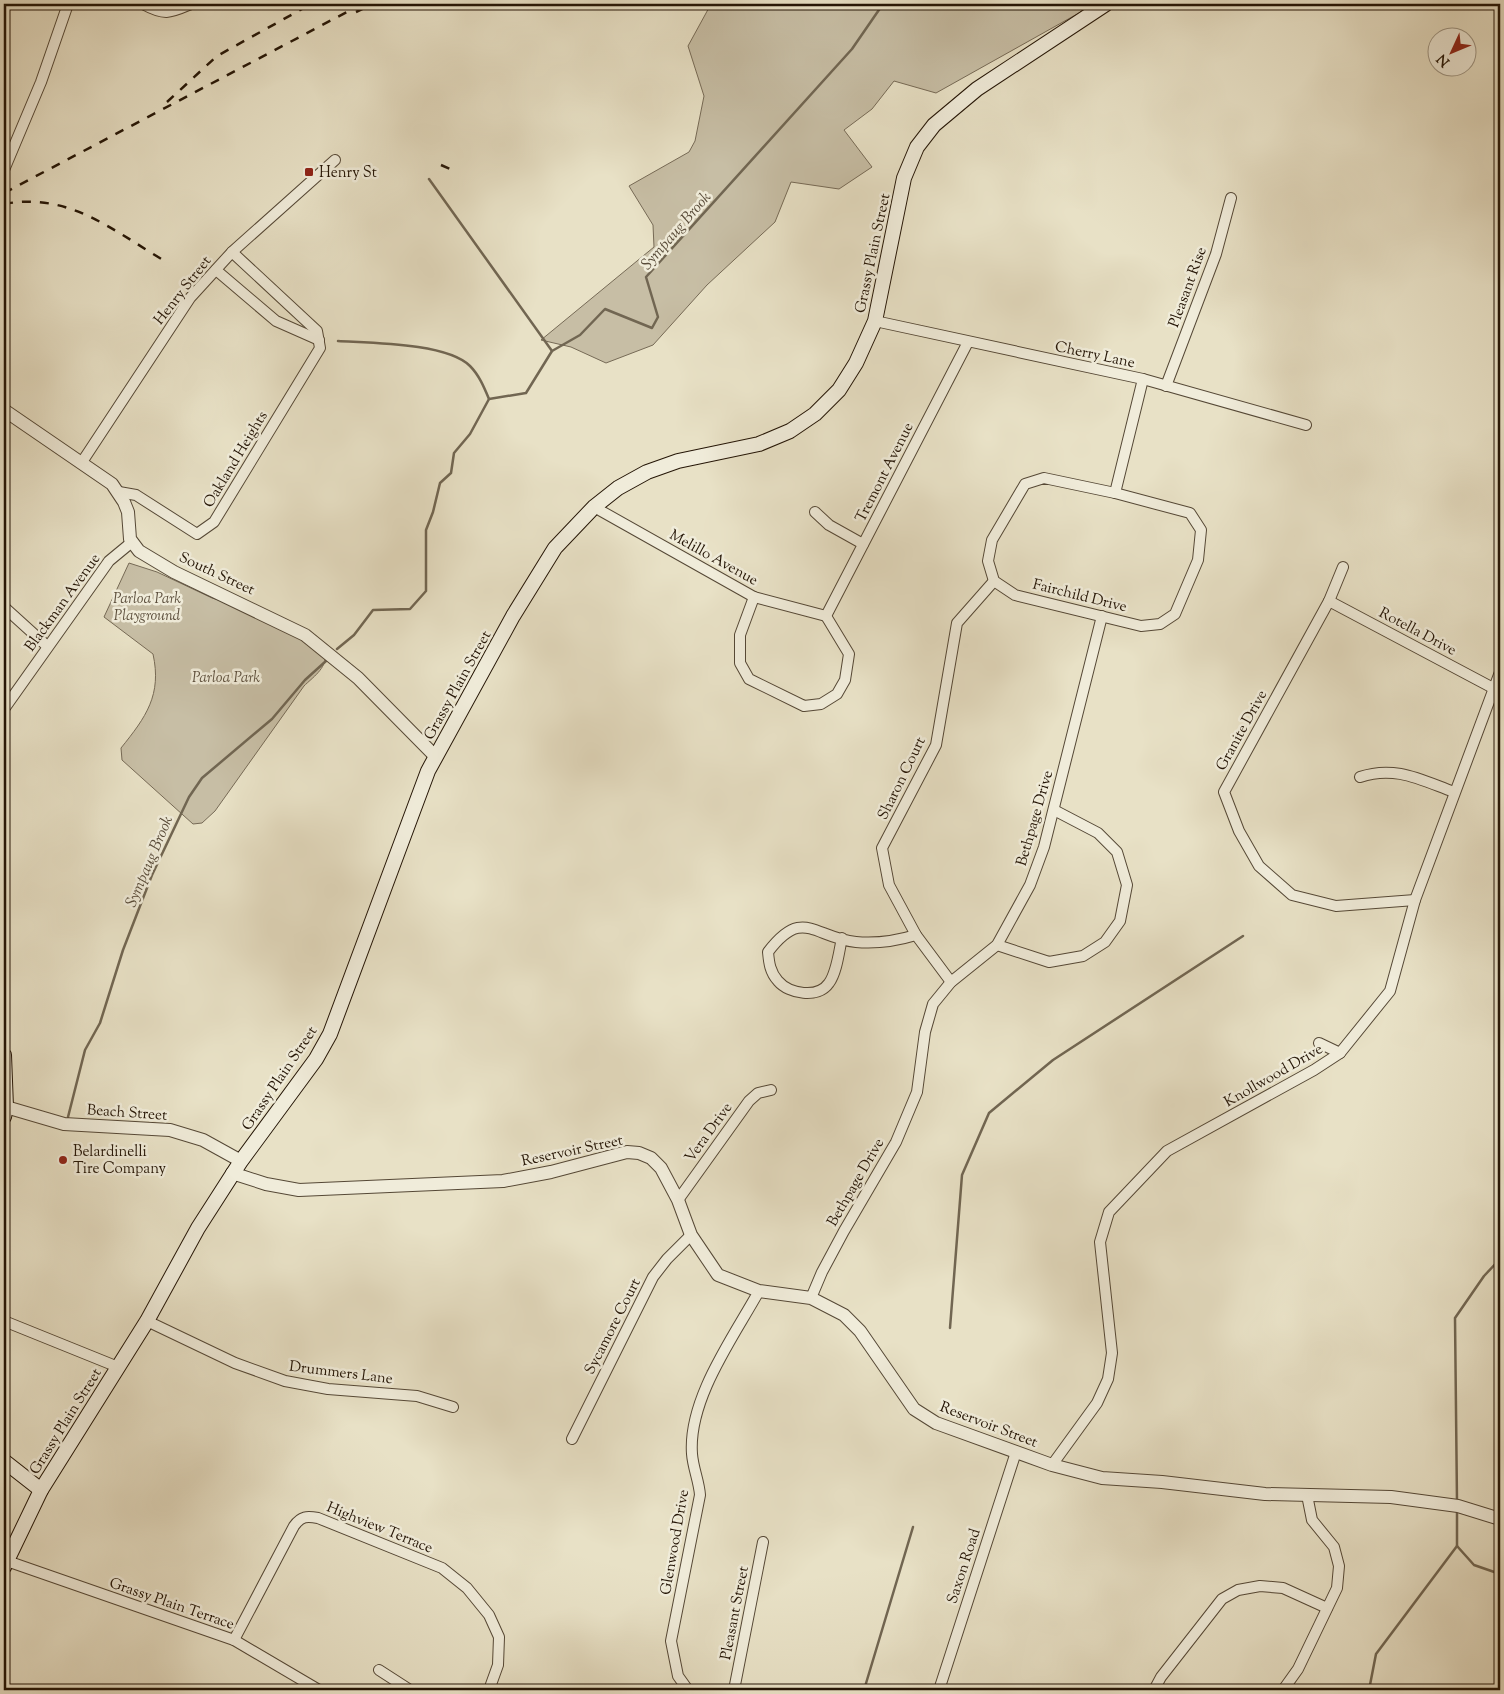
<svg xmlns="http://www.w3.org/2000/svg" width="1504" height="1694" viewBox="0 0 1504 1694" font-family="'Sorts Mill Goudy',serif">
	<style>
		.green { fill: #c7bea5; stroke: #766a56 }
		.lines { fill: none; stroke-linecap: round; stroke-linejoin: round }
		.stream { stroke: #716652; stroke-width: 2.5 }
		.minor-casing { stroke: #554836; stroke-width: 12 }
		.tertiary-casing { stroke: #554836; stroke-width: 14 }
		.secondary-casing { stroke: #241506; stroke-width: 16 }
		.minor { stroke: #f0ecda; stroke-width: 10 }
		.tertiary { stroke: #f0ecda; stroke-width: 12 }
		.secondary { stroke: #f0ecda; stroke-width: 14 }
		.rail { stroke: #241506; stroke-width: 2.5; stroke-dasharray: 9 9; stroke-linecap: butt }
		.poi-dot { fill: #8f2418; stroke: #f0ecda; stroke-width: 2 }
		.labels { text-anchor: middle; stroke-width: 5; stroke-linejoin: round; paint-order: stroke }
		.poi-label { font-size: 15px; fill: #241506; stroke: #f0ecda; text-anchor: start }
		.street-label { font-size: 15px; fill: #241506; stroke: #f0ecda }
		.park-label { font-size: 15px; font-style: italic; fill: #5d503e; stroke: #f0ecda }
		.water-label { font-size: 16px; font-style: italic; fill: #584b39; stroke: #f0ecda }
	</style>
	<rect width="100%" height="100%" fill="#e8e1c6"/>
	<filter id="stains"><feTurbulence type="fractalNoise" baseFrequency=".004" numOctaves="4"/><feColorMatrix values="0 0 0 0 .2 0 0 0 0 .09 0 0 0 0 .02 0 0 0 .5 -.17"/></filter>
	<radialGradient id="worn" r=".72"><stop offset=".6" stop-color="#630" stop-opacity="0"/><stop offset="1" stop-color="#630" stop-opacity=".3"/></radialGradient>
	<g class="green">
		<path d="M711,4H1089L1079,13L936,93L894,81L872,109L844,130L872,167L839,189L791,182L775,222L707,285L653,345L606,363L571,347L541,340L654,247L653,225L629,186L689,152L695,141L704,96L688,46Z"/>
		<path d="M129,563L157,572L212,598L235,605L276,624L325,655C327,668 312,678 304,686L215,811L202,823L193,824L122,760L121,748C146,717 162,695 153,654L104,617Z"/>
	</g>
	<g class="lines">
		<g class="stream">
			<path d="M429,179L552,351"/>
			<path d="M338,341C371,343 447,343 470,366C479,375 484,387 489,399"/>
			<path d="M337,649L354,635L373,610L410,609L426,591V530L433,512L440,483L451,473L454,453L470,434L489,399L526,393L552,351L580,335L605,309L652,328L658,317L646,277L852,49L883,4"/>
			<path d="M68,1117L85,1050L100,1023L123,950L152,875L189,797L202,778L272,719L305,680L326,661"/>
			<path d="M950,1328L962,1175L989,1113L1053,1060L1243,936"/>
			<path d="M1457,1502L1455,1318L1484,1276L1500,1259"/>
			<path d="M1457,1546L1474,1565L1500,1574"/>
			<path d="M864,1690L913,1527"/>
			<path d="M1369,1690L1376,1654L1457,1546V1510"/>
		</g>
		<defs>
			<g id="minor">
				<path d="M143,4C165,16 170,13 191,4"/>
				<path d="M4,170L41,82L68,4"/>
				<path d="M216,270L276,321L319,340"/>
				<path d="M875,321L1143,379L1306,425"/>
				<path d="M1166,386L1216,254L1231,198"/>
				<path d="M82,462L190,298L232,252L335,160"/>
				<path d="M1044,478L1115,493L1190,513L1201,530L1198,560L1175,614L1160,624L1141,626L1015,595L994,581L988,561L992,540L1025,484Z"/>
				<path d="M119,492L136,495L197,534L214,522L320,348L317,331L232,252"/>
				<path d="M1115,493L1143,379"/>
				<path d="M594,507L754,597L826,616"/>
				<path d="M815,512L829,525L863,544"/>
				<path d="M1343,567L1329,601L1224,792L1239,831L1259,866L1292,895L1336,906L1415,900"/>
				<path d="M754,597L740,635V663L749,679L804,706L821,704L837,694L845,680L849,654L826,616"/>
				<path d="M1329,601L1493,688"/>
				<path d="M4,607L47,646"/>
				<path d="M826,616L968,342"/>
				<path d="M4,709L109,561L132,542"/>
				<path d="M1360,777C1395,765 1421,780 1454,792"/>
				<path d="M842,938C839,951 837,972 829,983C818,999 789,994 778,981C770,972 769,963 768,952C803,906 814,938 856,942C877,944 896,941 916,935"/>
				<path d="M997,945L1049,962L1083,956L1105,942L1120,921L1127,885L1117,852L1098,833L1054,810"/>
				<path d="M951,982L916,935L889,885L882,848L936,745L957,623L994,581"/>
				<path d="M1319,1043L1340,1053"/>
				<path d="M678,1200L749,1101L758,1093L771,1090"/>
				<path d="M811,1298L822,1272L844,1231L896,1142L917,1092L925,1032L933,1004L951,982L997,945L1030,885L1044,847L1102,616"/>
				<path d="M4,1321L118,1367"/>
				<path d="M147,1321L235,1363L285,1381L328,1389L417,1396L453,1407"/>
				<path d="M572,1439L653,1277L667,1259L691,1235"/>
				<path d="M1052,1465L1097,1403L1108,1379L1112,1353L1100,1242L1109,1212L1167,1151L1314,1070L1340,1053L1390,991L1415,900L1500,672"/>
				<path d="M7,1561L234,1640L319,1690"/>
				<path d="M234,1640L294,1526C301,1516 307,1516 318,1518L442,1568L467,1588L489,1615L499,1637L498,1665L489,1690"/>
				<path d="M379,1670L410,1690"/>
				<path d="M688,1690L678,1676L671,1641L700,1495C699,1481 693,1468 692,1454C688,1399 733,1338 759,1291"/>
				<path d="M734,1690L763,1542"/>
				<path d="M939,1690L1016,1452"/>
				<path d="M1154,1690L1161,1677L1222,1599L1238,1590L1260,1586L1283,1588L1327,1608"/>
				<path d="M1283,1690L1298,1669L1337,1588L1339,1566L1334,1547L1312,1520L1307,1495"/>
			</g>
			<g id="tertiary">
				<path d="M4,410L112,484L124,502L128,512L130,539L139,551L174,572L305,635L358,678L436,757"/>
				<path d="M6,1107L64,1124L170,1130L203,1140L241,1161"/>
				<path d="M232,1173L266,1184L299,1190L503,1181L551,1172L627,1152L639,1153L651,1158L661,1168L678,1200L691,1235L718,1275L759,1291L811,1298L844,1315L860,1331L914,1409L936,1423L1052,1465L1102,1478L1162,1482L1265,1494L1391,1497L1458,1506L1500,1519"/>
			</g>
			<g id="secondary">
				<path d="M4,1055L6,1107L4,1117"/>
				<path d="M4,1461L41,1490"/>
				<path d="M4,1567L41,1490L147,1321L198,1228L241,1161L316,1059L330,1034L428,771L513,616L555,548L594,507L618,488L647,472L678,461L759,444L790,431L815,414L839,390L856,363L875,321L904,178L917,147L934,125L977,89L1106,4"/>
			</g>
		</defs>
		<use href="#minor" class="minor-casing"/>
		<use href="#tertiary" class="tertiary-casing"/>
		<use href="#secondary" class="secondary-casing"/>
		<use href="#minor" class="minor"/>
		<use href="#tertiary" class="tertiary"/>
		<use href="#secondary" class="secondary"/>
		<g class="rail">
			<path d="M356,12L373,4"/>
			<path d="M167,102L217,56L311,4"/>
			<path d="M441,165L455,171"/>
			<path d="M4,193L362,4"/>
			<path d="M4,204C68,192 111,229 163,260"/>
		</g>
	</g>
	<g class="poi-dot">
		<rect x="304" y="167" width="10" height="10" rx="2.5"/>
		<circle cx="63" cy="1160" r="5"/>
	</g>
	<g class="labels">
		<g class="poi-label">
			<text x="319" y="177">Henry St</text>
			<text x="73" y="1156">Belardinelli<tspan x="73" dy="17">Tire Company</tspan></text>
		</g>
		<g class="street-label">
			<text transform="translate(872 253) rotate(-78)" y="5">Grassy Plain Street</text>
			<text transform="translate(1187 287) rotate(-70)" y="5">Pleasant Rise</text>
			<text transform="translate(182 290) rotate(-52)" y="5">Henry Street</text>
			<text transform="translate(1095 354) rotate(12)" y="5">Cherry Lane</text>
			<text transform="translate(235 459) rotate(-59)" y="5">Oakland Heights</text>
			<text transform="translate(884 472) rotate(-63)" y="5">Tremont Avenue</text>
			<text transform="translate(714 557) rotate(29)" y="5">Melillo Avenue</text>
			<text transform="translate(217 573) rotate(25)" y="5">South Street</text>
			<text transform="translate(1080 595) rotate(14)" y="5">Fairchild Drive</text>
			<text transform="translate(62 602) rotate(-54)" y="5">Blackman Avenue</text>
			<text transform="translate(1418 631) rotate(28)" y="5">Rotella Drive</text>
			<text transform="translate(457 685) rotate(-61)" y="5">Grassy Plain Street</text>
			<text transform="translate(1241 730) rotate(-61)" y="5">Granite Drive</text>
			<text transform="translate(901 778) rotate(-64)" y="5">Sharon Court</text>
			<text transform="translate(1034 818) rotate(-74)" y="5">Bethpage Drive</text>
			<text transform="translate(1273 1075) rotate(-30)" y="5">Knollwood Drive</text>
			<text transform="translate(279 1078) rotate(-56)" y="5">Grassy Plain Street</text>
			<text transform="translate(127 1112) rotate(4)" y="5">Beach Street</text>
			<text transform="translate(708 1132) rotate(-54)" y="5">Vera Drive</text>
			<text transform="translate(572 1150) rotate(-12)" y="5">Reservoir Street</text>
			<text transform="translate(855 1182) rotate(-60)" y="5">Bethpage Drive</text>
			<text transform="translate(612 1326) rotate(-63)" y="5">Sycamore Court</text>
			<text transform="translate(341 1372) rotate(7)" y="5">Drummers Lane</text>
			<text transform="translate(65 1421) rotate(-58)" y="5">Grassy Plain Street</text>
			<text transform="translate(989 1424) rotate(21)" y="5">Reservoir Street</text>
			<text transform="translate(380 1527) rotate(22)" y="5">Highview Terrace</text>
			<text transform="translate(674 1542) rotate(-80)" y="5">Glenwood Drive</text>
			<text transform="translate(963 1566) rotate(-72)" y="5">Saxon Road</text>
			<text transform="translate(172 1603) rotate(19)" y="5">Grassy Plain Terrace</text>
			<text transform="translate(734 1613) rotate(-79)" y="5">Pleasant Street</text>
		</g>
		<g class="park-label">
			<text x="147" y="603">Parloa Park<tspan x="147" dy="17">Playground</tspan></text>
			<text x="226" y="682">Parloa Park</text>
		</g>
		<g class="water-label">
			<text transform="translate(675 230) rotate(-49)" y="6">Sympaug Brook</text>
			<text transform="translate(148 861) rotate(-67)" y="6">Sympaug Brook</text>
		</g>
	</g>
	<rect width="1504" height="1694" fill="none" stroke="#e8e1c6" stroke-width="20"/>
	<rect x="5" y="5" width="1494" height="1684" fill="none" stroke="#241506" stroke-width="2.5"/>
	<rect x="10" y="10" width="1484" height="1674" fill="none" stroke="#241506"/>
	<g transform="translate(1452 52) rotate(226)"><circle r="24" fill="#f0ecda" stroke="#9e9685"/>
	<path d="M0-4L9 19L0 12L-9 19Z" fill="#8f2418"/>
	<text y="-8" font-size="14" font-weight="bold" text-anchor="middle" fill="#241506">N</text>
	</g>
	<rect width="100%" height="100%" filter="url(#stains)"/>
	<rect width="100%" height="100%" fill="url(#worn)"/>
</svg>
